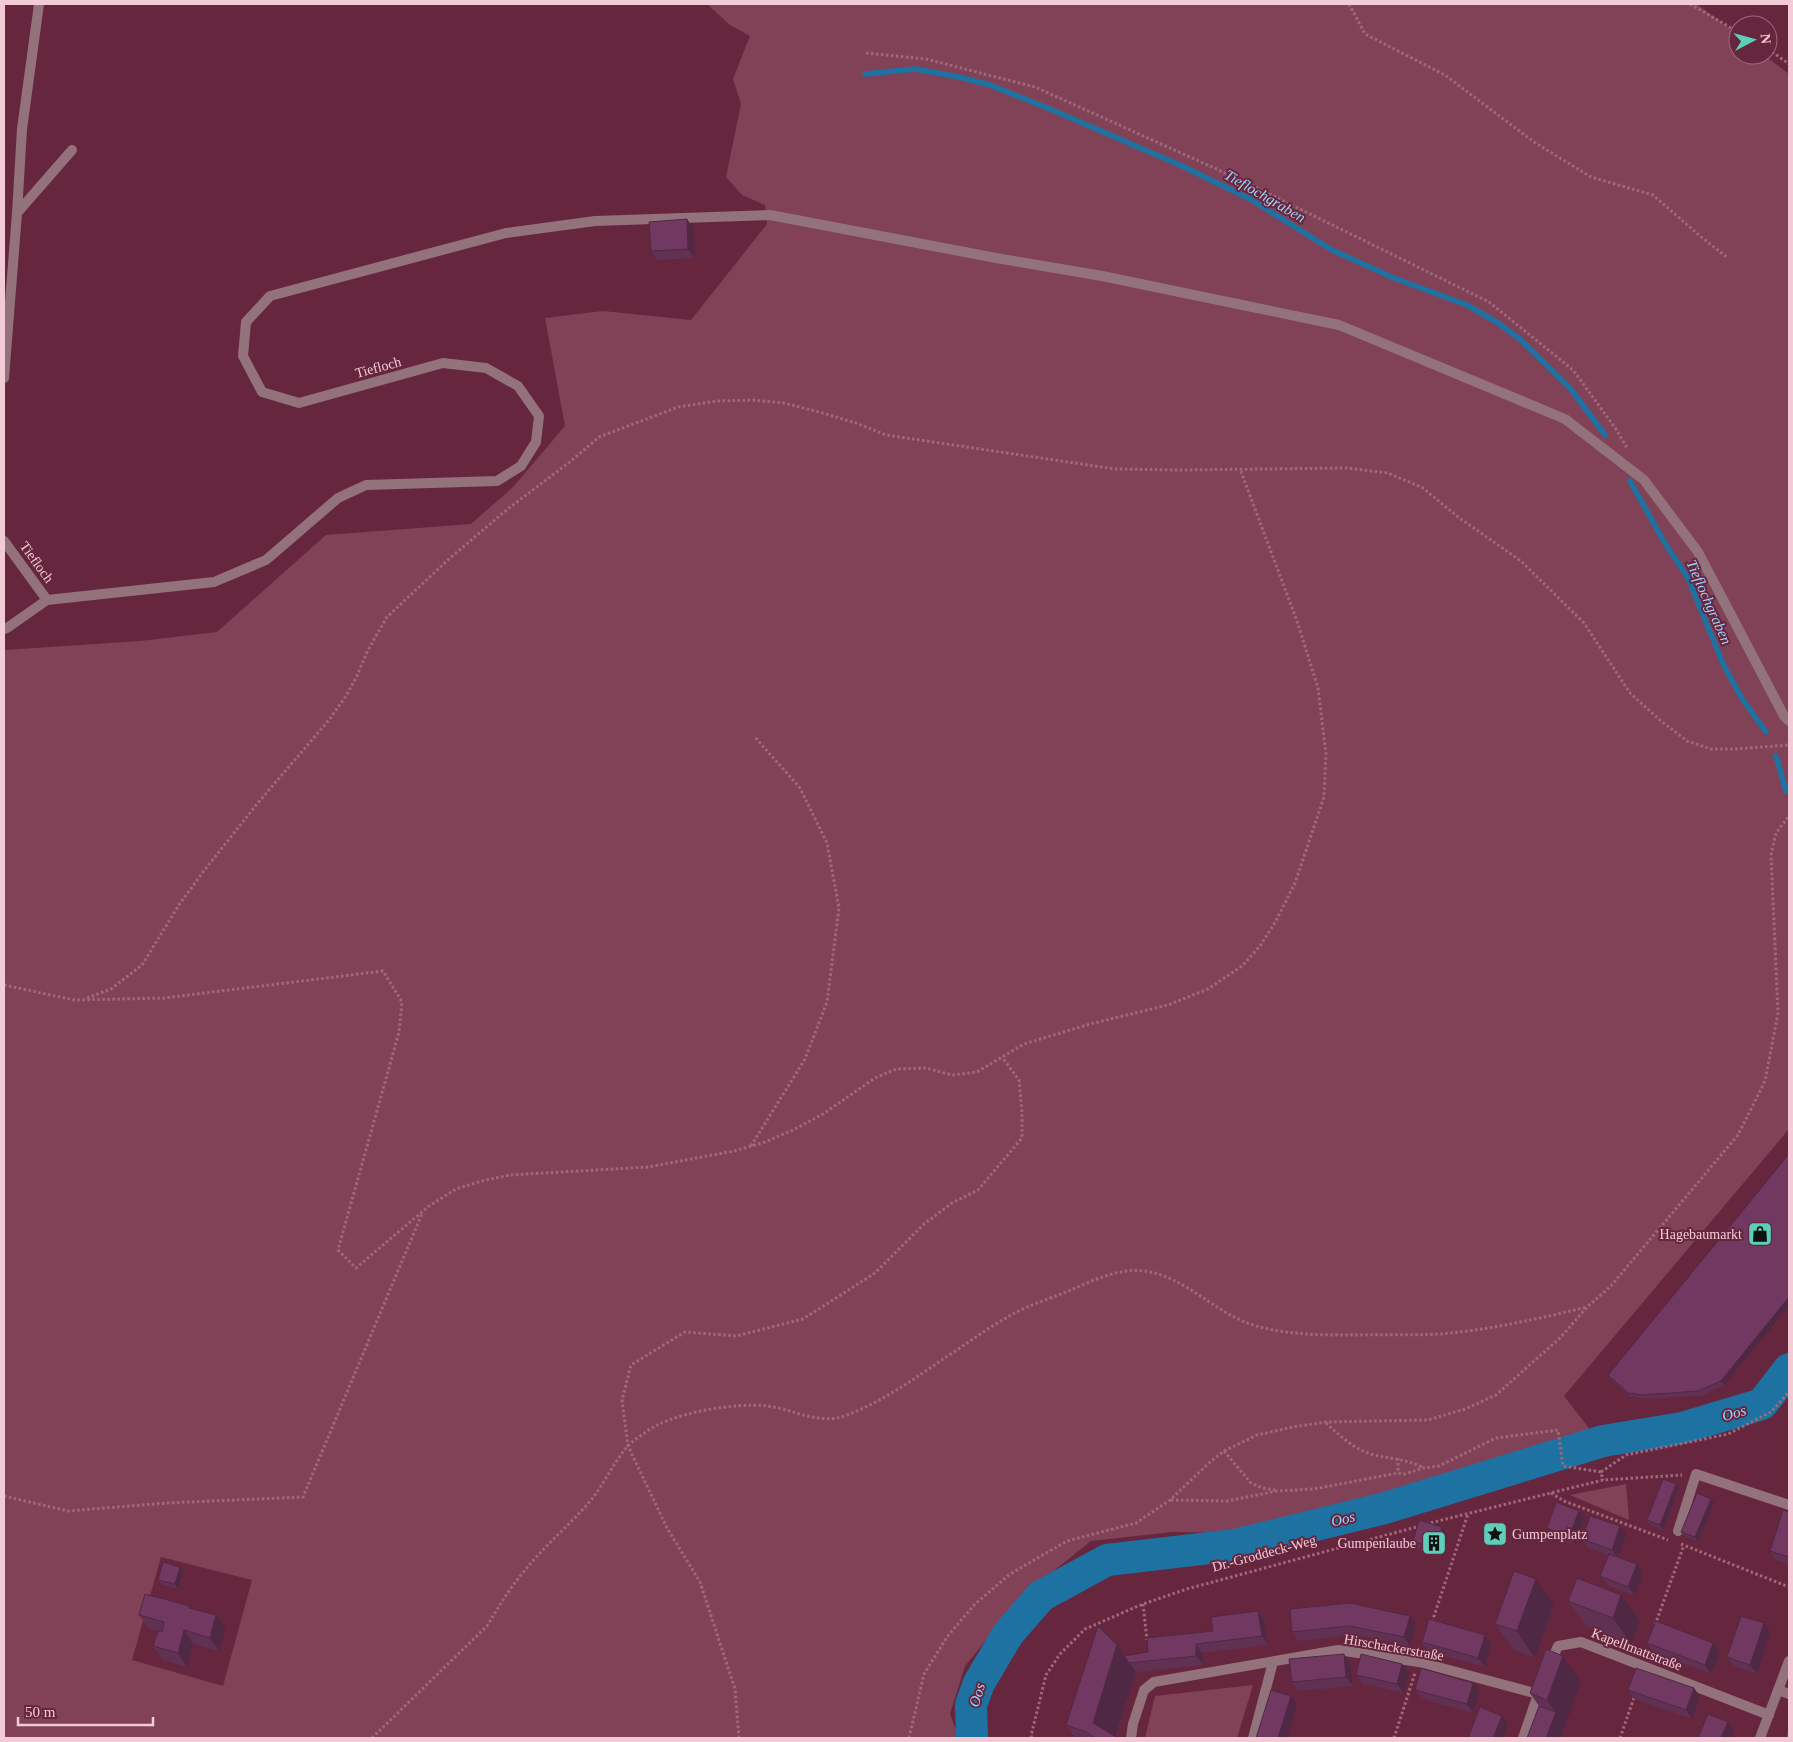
<svg xmlns="http://www.w3.org/2000/svg" width="1793" height="1742" viewBox="0 0 1793 1742" font-family="Georgia,serif">
	<style>
		.green { fill: #814258; fill-rule: evenodd }
		.lines { fill: none; stroke-linecap: round; stroke-linejoin: round }
		.stream { stroke: #1e72a2; stroke-width: 5.5 }
		.river { stroke: #1e72a2; stroke-width: 32 }
		.path { stroke: #9f697b; stroke-width: 3; stroke-dasharray: 2.5 2.5; stroke-linecap: butt }
		.service { stroke: #93727b; stroke-width: 10 }
		.minor { stroke: #93727b; stroke-width: 10 }
		.wall { fill: #613153 }
		.shaded-wall { fill: #4f2844 }
		.building { fill: #713961; stroke: #4f2844 }
		.labels { text-anchor: middle; stroke-width: 4; stroke-linejoin: round; paint-order: stroke }
		.street-label { font-size: 14px; fill: #f3cbd6; stroke: #66263e }
		.poi-label { font-size: 14px; fill: #f3cbd6; stroke: #66263e; text-anchor: end }
		.water-label { font-size: 15px; font-style: italic; fill: #9cd6ff; stroke: #66263e }
	</style>
	<rect width="100%" height="100%" fill="#66263e"/>
	<g class="green">
		<path d="M707,4H1697L1738,35V55H1764L1789,74V1129L1564,1396L1595,1436L1337,1515L1238,1533L1172,1532L1091,1541L1021,1597L965,1666L950,1714L959,1738H4V650L140,641L217,632L326,535L471,524L513,487L565,426L545,318L603,311L691,320L767,224L765,205L742,195L726,177L741,104L733,79L750,36L730,25ZM161,1557L252,1580L223,1686L132,1660Z"/>
		<path d="M1626,1484L1629,1520L1570,1495Z"/>
		<path d="M1253,1685L1237,1738H1145L1155,1696Z"/>
	</g>
	<g class="lines">
		<g class="stream">
			<path d="M865,74L915,69L959,77L990,85L1050,109L1182,166L1250,199L1332,250L1394,278L1467,305L1498,323L1521,340L1570,388L1605,435"/>
			<path d="M1630,481L1666,545L1688,578L1724,666L1743,700L1766,732"/>
			<path d="M1776,756L1786,791"/>
		</g>
		<path class="river" d="M972,1738L971,1705L979,1683L1008,1634L1041,1596L1107,1560L1235,1545L1385,1508L1603,1441L1682,1428L1762,1404L1789,1369"/>
		<g class="path">
			<path d="M1349,4L1365,34L1445,75L1534,142L1591,177L1653,195L1700,236L1728,258"/>
			<path d="M1690,4L1738,32"/>
			<path d="M1768,49L1789,64"/>
			<path d="M866,53L926,59L1035,87L1243,181L1489,302L1573,370L1616,429L1627,448"/>
			<path d="M4,985L74,1000L164,998L383,971L402,1002L399,1032L338,1250L356,1268L429,1206L456,1189L482,1181L510,1175L648,1167L734,1151L765,1142L793,1130L823,1114L875,1078L896,1069L926,1068L952,1075L977,1072L1024,1044L1090,1024L1168,1005L1208,989L1242,966L1260,946L1276,921L1295,883L1324,797L1326,754L1318,688L1297,621L1240,469"/>
			<path d="M87,998L111,989L142,965L179,905L203,872L257,804L329,720L346,696L356,678L368,650L387,617L450,558L509,508L571,461L599,437L678,407L717,401L753,400L784,403L819,412L856,423L886,435L1115,469L1180,470L1347,468L1388,473L1423,488L1458,517L1521,561L1584,623L1630,693L1661,721L1687,741L1711,749H1734L1789,745"/>
			<path d="M751,1146L805,1059L827,1002L839,908L827,843L800,788L754,736"/>
			<path d="M1326,1423C1340,1436 1355,1450 1374,1455C1392,1459 1405,1459 1422,1467"/>
			<path d="M1224,1451L1251,1483L1262,1488L1275,1490"/>
			<path d="M1398,1458V1473"/>
			<path d="M1601,1472L1626,1455L1728,1434L1771,1412L1789,1392"/>
			<path d="M1551,1493L1564,1501L1668,1540"/>
			<path d="M4,1496L68,1511L167,1503L303,1497L421,1216L424,1213"/>
			<path d="M1171,1500L1227,1501L1277,1491L1314,1489L1398,1473L1405,1474L1423,1468L1439,1466L1496,1438L1558,1430L1563,1466L1601,1472L1603,1480"/>
			<path d="M1426,1524L1603,1480L1682,1475"/>
			<path d="M1681,1544L1789,1587"/>
			<path d="M1143,1604L1147,1640"/>
			<path d="M1432,1622L1468,1514"/>
			<path d="M1655,1625L1684,1545"/>
			<path d="M372,1738L487,1626C499,1606 511,1586 526,1569C546,1544 571,1524 591,1500C604,1484 613,1464 626,1448C631,1442 639,1437 646,1432C670,1413 737,1402 767,1406C793,1409 820,1426 847,1415C891,1398 921,1373 960,1348C977,1336 995,1324 1013,1314C1031,1304 1052,1298 1071,1290C1094,1280 1118,1268 1144,1271C1184,1276 1213,1311 1250,1324C1287,1336 1325,1335 1363,1335C1392,1334 1422,1336 1451,1333C1497,1328 1542,1318 1587,1307"/>
			<path d="M739,1738L735,1689L700,1582L667,1528L628,1446L622,1400L631,1365L685,1332L736,1336L803,1319L875,1273L924,1224L952,1203L978,1190L1022,1138V1112L1019,1080L1002,1057"/>
			<path d="M909,1738L924,1674L947,1637L975,1604L1010,1574L1067,1541L1136,1523L1170,1500L1209,1463L1224,1451L1257,1435L1293,1427L1326,1422L1428,1420L1465,1409L1496,1395L1561,1337L1587,1307L1610,1287L1738,1135L1765,1081L1778,1013L1771,855L1776,833L1789,816"/>
			<path d="M1032,1738L1031,1736L1046,1675L1060,1654L1085,1629L1143,1604L1187,1589L1420,1526"/>
			<path d="M1394,1738L1415,1673"/>
			<path d="M1620,1738L1635,1695"/>
		</g>
		<g class="service">
			<path d="M39,4L22,129L17,213L72,150"/>
			<path d="M4,378L17,213"/>
			<path d="M4,541L47,600L7,628L4,629"/>
			<path d="M47,600L214,582L266,560L338,498L366,485L497,481L521,466L536,442L539,416L518,386L486,368L443,363L299,403L262,392L243,356L246,322L270,296L506,233L595,221L770,215L996,258L1102,276L1339,325L1565,419L1644,480L1698,552L1784,716L1789,721"/>
			<path d="M1678,1531L1696,1474L1789,1505"/>
		</g>
		<g class="minor">
			<path d="M1550,1664L1558,1646L1581,1642L1769,1715"/>
			<path d="M1778,1690L1789,1694"/>
			<path d="M1131,1738L1133,1724L1144,1690L1154,1682L1338,1650L1419,1662L1538,1694"/>
			<path d="M1253,1738L1273,1662"/>
			<path d="M1523,1738L1540,1689"/>
			<path d="M1760,1738L1789,1661"/>
		</g>
	</g>
	<g class="wall">
		<path d="M693,228L695,258L657,260L651,251Z"/>
		<path d="M1789,1154L1724,1385L1701,1396L1646,1399L1631,1397L1611,1380L1608,1375Z"/>
		<path d="M1676,1484L1679,1488L1663,1530L1650,1525L1647,1520Z"/>
		<path d="M1714,1503L1698,1542L1684,1536L1681,1532Z"/>
		<path d="M1579,1511L1585,1520L1575,1545L1553,1537L1547,1528Z"/>
		<path d="M1789,1512V1564L1776,1560L1770,1551Z"/>
		<path d="M1626,1535L1618,1557L1643,1573L1635,1596L1607,1585L1600,1576L1608,1555L1588,1548L1582,1539Z"/>
		<path d="M1448,1536L1442,1557L1419,1550L1413,1541Z"/>
		<path d="M180,1567L183,1571L178,1589L161,1584L158,1580Z"/>
		<path d="M1536,1579L1554,1605L1535,1658L1514,1650L1495,1624Z"/>
		<path d="M1568,1601L1640,1621L1631,1644L1587,1627Z"/>
		<path d="M192,1609L216,1615L226,1629L219,1651L193,1644L187,1667L163,1660L153,1646L158,1631L149,1629L139,1615Z"/>
		<path d="M1258,1611L1264,1620L1268,1645L1202,1653L1203,1665L1136,1672L1116,1737L1118,1738H1075L1066,1725L1124,1656L1148,1652L1213,1631Z"/>
		<path d="M1410,1616L1416,1624L1410,1646L1355,1635L1298,1641L1292,1632Z"/>
		<path d="M1770,1632L1757,1674L1734,1666L1727,1657Z"/>
		<path d="M1485,1635L1491,1644L1485,1667L1428,1651L1422,1642Z"/>
		<path d="M1647,1643L1720,1652L1711,1674L1653,1652Z"/>
		<path d="M1563,1656L1581,1682L1561,1738L1530,1693Z"/>
		<path d="M1350,1663L1353,1686L1298,1691L1292,1682Z"/>
		<path d="M1409,1673L1404,1693L1363,1684L1356,1675Z"/>
		<path d="M1694,1688L1700,1697L1692,1719L1634,1699L1628,1690Z"/>
		<path d="M1415,1690L1479,1692L1473,1713L1422,1699Z"/>
	</g>
	<g class="shaded-wall">
		<path d="M687,219L693,228L695,258L688,249Z"/>
		<path d="M1789,1297V1306L1724,1385L1721,1381Z"/>
		<path d="M1676,1484L1679,1488L1663,1530L1660,1525Z"/>
		<path d="M1711,1499L1714,1503L1698,1542L1695,1537Z"/>
		<path d="M1579,1511L1585,1520L1575,1545L1569,1537Z"/>
		<path d="M1620,1526L1626,1535L1618,1558L1612,1550Z"/>
		<path d="M1442,1527L1448,1536L1442,1557L1436,1548Z"/>
		<path d="M1637,1564L1643,1573L1635,1596L1628,1587Z"/>
		<path d="M180,1567L183,1571L178,1589L175,1584Z"/>
		<path d="M1536,1579L1554,1605L1535,1658L1517,1631Z"/>
		<path d="M1621,1595L1640,1621L1631,1644L1613,1618Z"/>
		<path d="M1258,1611L1264,1620L1268,1645L1262,1636Z"/>
		<path d="M216,1615L226,1629L219,1651L210,1638Z"/>
		<path d="M1410,1616L1416,1624L1410,1646L1404,1637Z"/>
		<path d="M1764,1623L1770,1632L1757,1674L1750,1665Z"/>
		<path d="M184,1630L193,1644L187,1667L178,1653Z"/>
		<path d="M1485,1635L1491,1644L1485,1667L1478,1658Z"/>
		<path d="M1713,1643L1720,1652L1711,1674L1705,1665Z"/>
		<path d="M1196,1644L1202,1653L1203,1665L1196,1656Z"/>
		<path d="M1117,1645L1136,1672L1115,1738L1093,1723Z"/>
		<path d="M1344,1654L1350,1663L1353,1686L1346,1677Z"/>
		<path d="M1563,1656L1581,1682L1565,1726L1547,1700Z"/>
		<path d="M1402,1664L1409,1673L1404,1693L1397,1684Z"/>
		<path d="M1473,1683L1479,1692L1473,1713L1467,1704Z"/>
		<path d="M1694,1688L1700,1697L1692,1719L1686,1710Z"/>
		<path d="M1291,1696L1297,1705L1287,1738H1278Z"/>
		<path d="M1556,1712L1565,1726L1561,1738H1546Z"/>
		<path d="M1502,1716L1508,1725L1503,1738H1493Z"/>
		<path d="M1728,1722L1734,1731L1731,1738H1721Z"/>
	</g>
	<g class="building">
		<path d="M687,219L688,249L651,251L649,222Z"/>
		<path d="M1789,1154V1297L1721,1381L1698,1391L1643,1395L1628,1393L1608,1375Z"/>
		<path d="M1663,1479L1676,1484L1660,1525L1647,1520Z"/>
		<path d="M1697,1493L1711,1499L1695,1537L1681,1532Z"/>
		<path d="M1556,1502L1579,1511L1569,1537L1547,1528Z"/>
		<path d="M1783,1510L1789,1512V1557L1770,1551Z"/>
		<path d="M1590,1516L1620,1526L1612,1550L1582,1539Z"/>
		<path d="M1419,1520L1442,1527L1436,1548L1413,1541Z"/>
		<path d="M1609,1554L1637,1564L1628,1587L1600,1576Z"/>
		<path d="M163,1562L180,1567L175,1584L158,1580Z"/>
		<path d="M1514,1571L1536,1579L1517,1631L1495,1624Z"/>
		<path d="M1577,1578L1621,1595L1613,1618L1568,1601Z"/>
		<path d="M145,1594L190,1606L189,1608L216,1615L210,1638L184,1630L178,1653L153,1646L158,1631L162,1632L164,1622L139,1615Z"/>
		<path d="M1350,1603L1410,1616L1404,1637L1349,1626L1292,1632L1290,1609Z"/>
		<path d="M1258,1611L1262,1636L1196,1644V1656L1129,1663L1124,1656L1148,1652L1147,1638L1213,1631L1211,1617Z"/>
		<path d="M1741,1616L1764,1623L1750,1665L1727,1657Z"/>
		<path d="M1429,1619L1485,1635L1478,1658L1422,1642Z"/>
		<path d="M1656,1621L1713,1643L1705,1665L1647,1643Z"/>
		<path d="M1098,1626L1117,1645L1093,1723L1118,1738H1095L1086,1732L1066,1725Z"/>
		<path d="M1546,1649L1563,1656L1547,1700L1530,1693Z"/>
		<path d="M1344,1654L1346,1677L1292,1682L1289,1659Z"/>
		<path d="M1361,1654L1402,1664L1397,1684L1356,1675Z"/>
		<path d="M1421,1668L1473,1683L1467,1704L1415,1690Z"/>
		<path d="M1636,1668L1694,1688L1686,1710L1628,1690Z"/>
		<path d="M1271,1690L1291,1696L1278,1738H1256Z"/>
		<path d="M1539,1706L1556,1712L1546,1738H1527Z"/>
		<path d="M1480,1707L1502,1716L1493,1738H1468Z"/>
		<path d="M1708,1714L1728,1722L1721,1738H1698Z"/>
		<path d="M1789,1727V1738H1785Z"/>
	</g>
	<defs>
		<symbol id="shop-square" viewBox="-11 -11 22 22"><rect x="-9" y="-9" width="18" height="18" rx="4" fill="#5dceb9" stroke="#66263e"/><path d="M-5-2.5h2.3a2.7 3.5 0 0 1 5.4 0H5L5.5 6h-11ZM-1.5-2.5h3a1.5 2.3 0 0 0-3 0Z" fill="#111"/></symbol>
		<symbol id="sight-square" viewBox="-11 -11 22 22"><rect x="-9" y="-9" width="18" height="18" rx="4" fill="#5dceb9" stroke="#66263e"/><path d="M0-6L1.8-2.2L6-1.7L2.9 1.2L3.7 5.4L0 3.3L-3.7 5.4L-2.9 1.2L-6-1.7L-1.8-2.2Z" fill="#111"/></symbol>
		<symbol id="building-square" viewBox="-11 -11 22 22"><rect x="-9" y="-9" width="18" height="18" rx="4" fill="#5dceb9" stroke="#66263e"/><path d="M-4-6H4V6H1V3H-1V6H-4ZM-2.5-4.3h1.7v1.8h-1.7ZM.8-4.3h1.7v1.8H.8ZM-2.5-1h1.7V.8h-1.7ZM.8-1h1.7V.8H.8Z" fill="#111"/></symbol>
	</defs>
	<g fill-rule="evenodd">
		<use href="#shop-square" x="1746" y="1220" width="28" height="28"/>
		<use href="#sight-square" x="1481" y="1520" width="28" height="28"/>
		<use href="#building-square" x="1420" y="1529" width="28" height="28"/>
	</g>
	<g class="labels">
		<g class="street-label">
			<text transform="translate(378 367) rotate(-15)" y="5">Tiefloch</text>
			<text transform="translate(37 562) rotate(54)" y="5">Tiefloch</text>
			<text transform="translate(1264 1553) rotate(-15)" y="5">Dr.-Groddeck-Weg</text>
			<text transform="translate(1394 1647) rotate(10)" y="5">Hirschackerstraße</text>
			<text transform="translate(1637 1649) rotate(21)" y="5">Kapellmattstraße</text>
		</g>
		<g class="poi-label">
			<text x="1742" y="1239">Hagebaumarkt</text>
			<text x="1512" y="1539" text-anchor="start">Gumpenplatz</text>
			<text x="1416" y="1548">Gumpenlaube</text>
		</g>
		<g class="water-label">
			<text transform="translate(1265 196) rotate(30)" y="5">Tieflochgraben</text>
			<text transform="translate(1709 602) rotate(66)" y="5">Tieflochgraben</text>
			<text transform="translate(1734 1413) rotate(-16)" y="5">Oos</text>
			<text transform="translate(1343 1519) rotate(-14)" y="5">Oos</text>
			<text transform="translate(977 1695) rotate(-73)" y="5">Oos</text>
		</g>
	</g>
	<rect width="1793" height="1742" fill="none" stroke="#f3cbd6" stroke-width="10"/>
	<g transform="translate(1753 40) rotate(84)"><circle r="24" fill="#66263e" stroke="#9e687b"/>
	<path d="M0-4L9 19L0 12L-9 19Z" fill="#5dceb9"/>
	<text y="-8" font-size="14" font-weight="bold" text-anchor="middle" fill="#f3cbd6">N</text>
	</g>
	<path d="M18 1717v8h135v-8" fill="none" stroke="#f3cbd6" stroke-width="2.5"/>
	<text x="25" y="1717" font-size="15" fill="#f3cbd6" stroke="#66263e" stroke-width="4" paint-order="stroke">50 m</text>
</svg>
